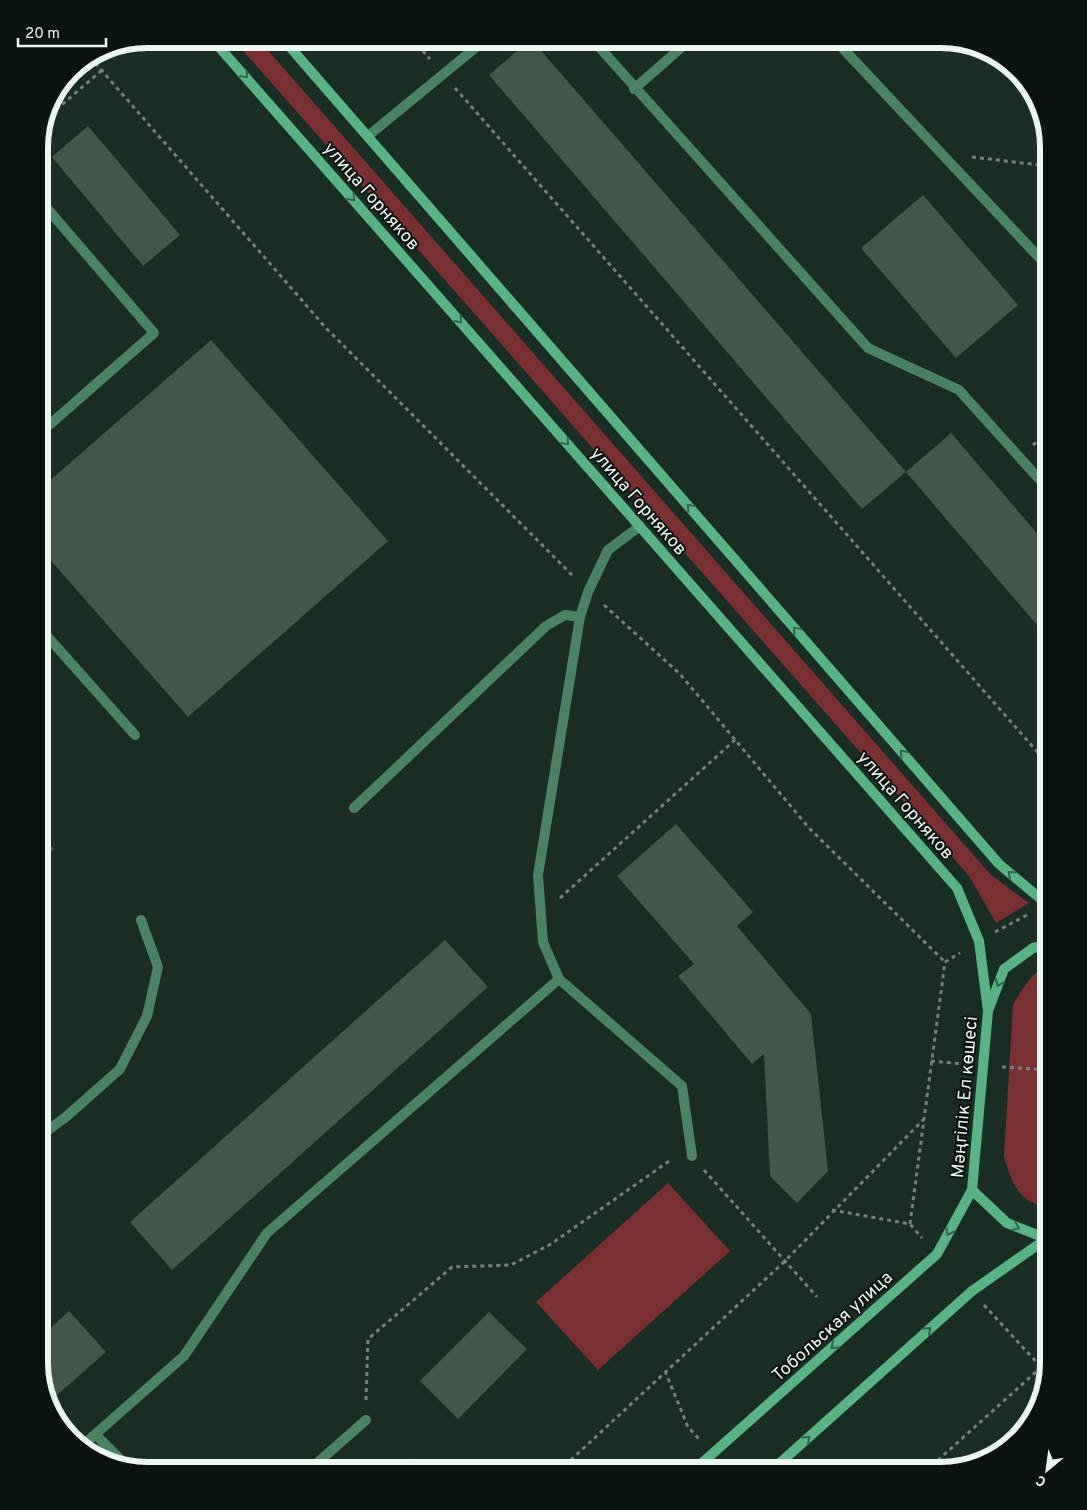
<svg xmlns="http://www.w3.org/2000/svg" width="1087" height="1510" viewBox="0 0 1087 1510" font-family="Overpass,sans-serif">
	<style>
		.green { fill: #7a3030 }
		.building { fill: #42564a }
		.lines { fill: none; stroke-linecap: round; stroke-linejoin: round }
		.path { stroke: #73837a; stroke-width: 3; stroke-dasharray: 4 4; stroke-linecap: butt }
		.lane { stroke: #4a8264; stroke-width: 10 }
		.street { stroke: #4a8264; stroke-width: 10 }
		.secondary { stroke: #58b485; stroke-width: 10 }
		.oneway { stroke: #32644a }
		.labels { text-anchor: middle; stroke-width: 4; stroke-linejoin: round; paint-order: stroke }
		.street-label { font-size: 18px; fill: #ebf7f0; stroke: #0b130f }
		.rim { fill: none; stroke: #ebf7f0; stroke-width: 6 }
	</style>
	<rect width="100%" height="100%" fill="#1a2d23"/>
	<g class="green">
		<path d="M233,39H258L991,875L1029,903L996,923L969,876Z"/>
		<path d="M1048,965V1206C1019,1205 1011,1181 1004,1156L1013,1005C1022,989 1031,973 1048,965Z"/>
		<path d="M668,1183L730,1251L598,1370L536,1302Z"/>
	</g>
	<g class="building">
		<path d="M531,39L906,472L862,509L489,75Z"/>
		<path d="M1036,101L1041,119L1030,113Z"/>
		<path d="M88,126L180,235L143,266L52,157Z"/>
		<path d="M923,195L1018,305L956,358L861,248Z"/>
		<path d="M211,340L388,541L188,717L39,547V490Z"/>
		<path d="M951,433L1048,546V638L906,472Z"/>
		<path d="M676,824L753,912L737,926L811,1014L828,1171L797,1203L770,1176L764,1054L752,1064L678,976L694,964L617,876Z"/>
		<path d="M39,832L54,849L39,862Z"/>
		<path d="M445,940L488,987L172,1270L130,1222Z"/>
		<path d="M69,1311L106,1352L49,1402L39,1363V1339Z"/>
		<path d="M489,1312L527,1349L458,1419L420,1381Z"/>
		<path d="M410,1458L422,1471H396Z"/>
	</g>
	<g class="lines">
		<g class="path">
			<path d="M412,39L430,59"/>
			<path d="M90,57L326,328L574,577"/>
			<path d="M455,88L1048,764"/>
			<path d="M44,120L101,71"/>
			<path d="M972,157L1048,166"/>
			<path d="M1033,445L1048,433"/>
			<path d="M604,605L680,674L809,828L945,962"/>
			<path d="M560,898L736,739"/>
			<path d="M995,932L1027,915"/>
			<path d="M945,962L960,953"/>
			<path d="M931,1061L963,1064"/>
			<path d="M1002,1067L1048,1070"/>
			<path d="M704,1170L817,1297"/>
			<path d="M832,1210L910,1224L922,1238"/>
			<path d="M910,1224L945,962"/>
			<path d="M984,1305L1041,1367"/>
			<path d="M665,1371L688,1427L699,1439"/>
			<path d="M366,1400L368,1339L452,1267L511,1265L551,1244L672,1159"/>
			<path d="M559,1471L785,1261L924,1119"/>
			<path d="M926,1471L1048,1361"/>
		</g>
		<g class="lane">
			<path d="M592,39L868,348L959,390L1048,489"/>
			<path d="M834,39L1048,267"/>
			<path d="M634,89L691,39"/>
			<path d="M368,136L486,39"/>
			<path d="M39,434L154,333L39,199"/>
			<path d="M640,526L608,550L588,592L580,617L538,875L543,942L559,979L682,1086L692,1156"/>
			<path d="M39,627L135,735"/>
			<path d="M39,1137L67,1116L120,1069L147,1016L158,967L141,920"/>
			<path d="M96,1435L129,1468"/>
			<path d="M82,1446L184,1356L267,1233L559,979"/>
			<path d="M308,1471L366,1420"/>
		</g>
		<path class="street" d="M354,808L546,626L565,615L580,617"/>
		<g class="secondary">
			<path d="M212,39L957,888L979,941L988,1011"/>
			<path d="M283,39L999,864L1048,905"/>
			<path d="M1048,1239L1007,1223L972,1190L988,1011L1004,969L1033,948L1048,945"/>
			<path d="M693,1471L937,1254L972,1190"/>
			<path d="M771,1471L972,1291L1046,1239"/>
		</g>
	</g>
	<defs><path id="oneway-chevron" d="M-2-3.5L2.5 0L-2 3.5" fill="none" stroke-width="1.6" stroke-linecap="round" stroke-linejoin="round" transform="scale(1.25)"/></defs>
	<g class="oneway">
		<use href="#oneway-chevron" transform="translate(245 75) rotate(49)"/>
		<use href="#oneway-chevron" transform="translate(352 198) rotate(49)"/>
		<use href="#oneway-chevron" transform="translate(459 320) rotate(49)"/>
		<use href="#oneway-chevron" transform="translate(566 442) rotate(49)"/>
		<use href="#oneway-chevron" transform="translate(690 507) rotate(-131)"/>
		<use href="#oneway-chevron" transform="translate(796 630) rotate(-131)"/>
		<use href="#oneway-chevron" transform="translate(903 753) rotate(-131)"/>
		<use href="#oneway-chevron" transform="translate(1011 874) rotate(-139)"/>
		<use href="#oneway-chevron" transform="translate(999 983) rotate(111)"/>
		<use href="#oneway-chevron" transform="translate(1016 1227) rotate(22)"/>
		<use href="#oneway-chevron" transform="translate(949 1232) rotate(119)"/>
		<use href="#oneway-chevron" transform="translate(928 1330) rotate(-42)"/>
		<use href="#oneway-chevron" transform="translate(834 1346) rotate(138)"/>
		<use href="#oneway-chevron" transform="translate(807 1439) rotate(-42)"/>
	</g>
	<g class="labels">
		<g class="street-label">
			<text transform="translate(372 196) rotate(49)" y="6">улица Горняков</text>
			<text transform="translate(639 501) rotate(49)" y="6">улица Горняков</text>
			<text transform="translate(906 805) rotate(49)" y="6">улица Горняков</text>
			<text transform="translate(964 1097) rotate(-85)" y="6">Мәңгілік Ел көшесі</text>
			<text transform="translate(832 1326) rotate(-42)" y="6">Тобольская улица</text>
		</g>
	</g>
	<path d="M0 0H1087V1510H0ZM147 48H941A99 99 0 0 1 1040 147V1363A99 99 0 0 1 941 1462H147A99 99 0 0 1 48 1363V147A99 99 0 0 1 147 48Z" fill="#0b130f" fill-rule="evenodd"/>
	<path class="rim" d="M147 48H941A99 99 0 0 1 1040 147V1363A99 99 0 0 1 941 1462H147A99 99 0 0 1 48 1363V147A99 99 0 0 1 147 48Z"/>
	<g transform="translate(1047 1470) rotate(209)" stroke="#0b130f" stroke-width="4" paint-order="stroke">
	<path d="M0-4L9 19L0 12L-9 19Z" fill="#ebf7f0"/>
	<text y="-8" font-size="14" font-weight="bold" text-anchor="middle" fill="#ebf7f0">С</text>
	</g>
	<path d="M18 38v8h88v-8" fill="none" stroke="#ebf7f0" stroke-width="2.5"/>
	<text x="25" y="38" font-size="15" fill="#ebf7f0" stroke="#0b130f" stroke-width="4" paint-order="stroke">20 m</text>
</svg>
